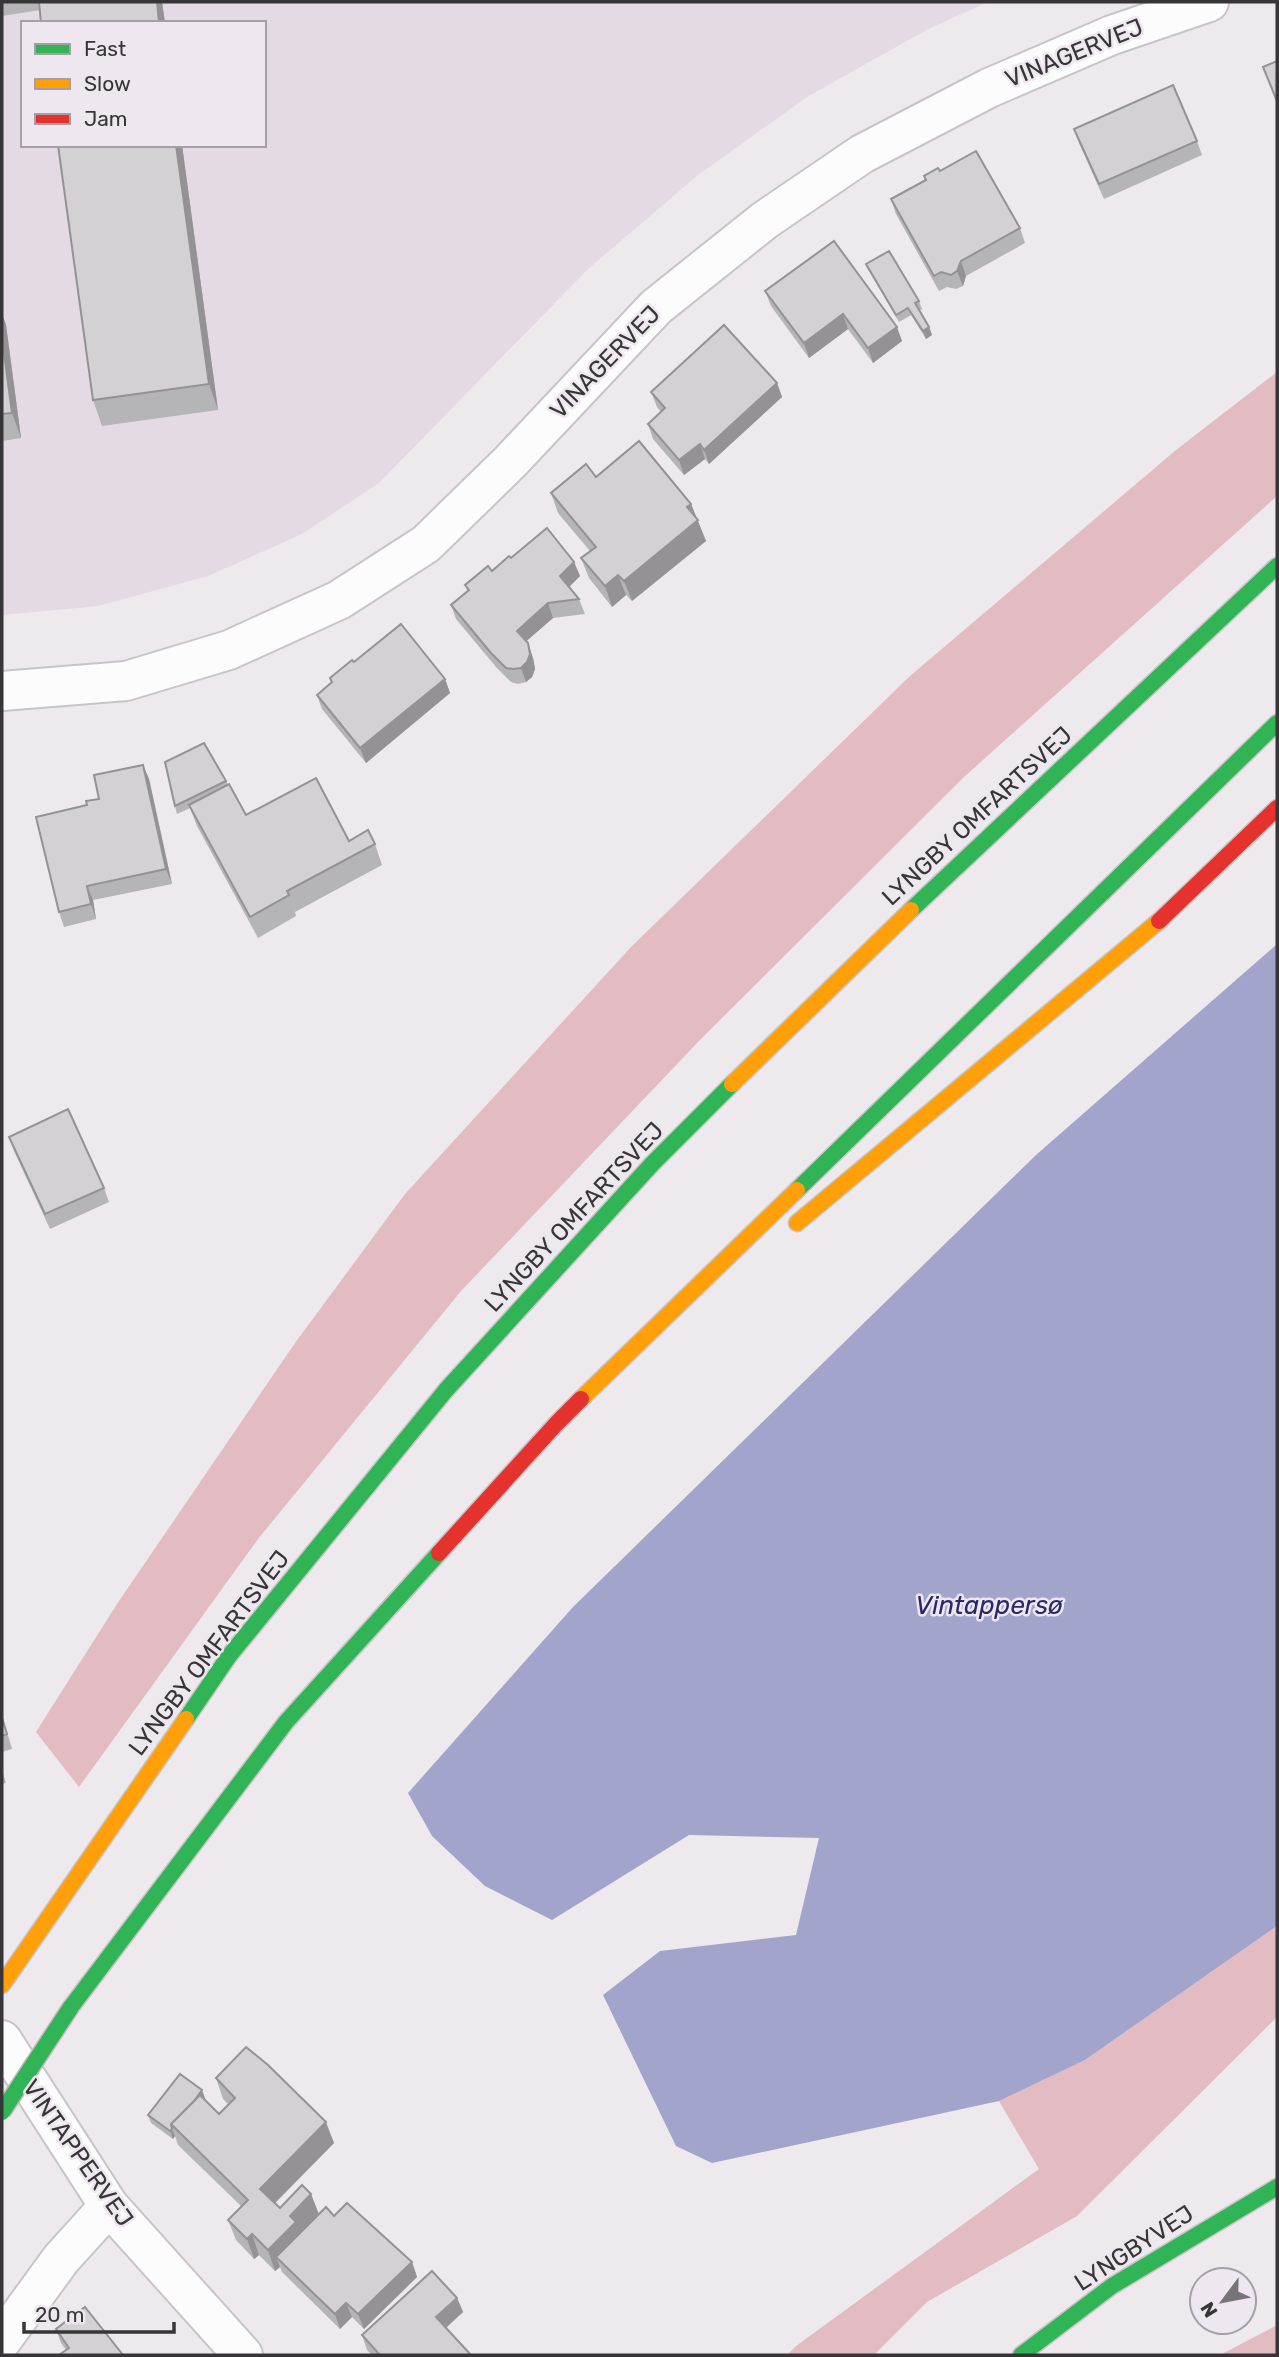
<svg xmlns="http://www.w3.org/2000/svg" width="1279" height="2357" viewBox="0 0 1279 2357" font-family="Rubik,sans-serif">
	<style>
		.built { fill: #e3dae3; fill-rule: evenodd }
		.forest { fill: #e2bbc3 }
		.water { fill: #a2a4cc }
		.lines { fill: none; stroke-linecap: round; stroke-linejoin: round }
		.street-casing { stroke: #c8c5c8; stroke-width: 42 }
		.fast-casing { stroke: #c8c5c8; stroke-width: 19 }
		.slow-casing { stroke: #c8c5c8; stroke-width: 19 }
		.jam-casing { stroke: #c8c5c8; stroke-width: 19 }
		.street { stroke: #fcfcfc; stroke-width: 38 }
		.fast { stroke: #30b455; stroke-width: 16 }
		.slow { stroke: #ff9f0a; stroke-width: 16 }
		.jam { stroke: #e5322d; stroke-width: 16 }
		.fast-bridge-casing { stroke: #c4b9bf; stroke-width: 19; stroke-linecap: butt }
		.fast-bridge { stroke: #30b455; stroke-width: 16 }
		.wall { fill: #b5b4b6 }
		.shaded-wall { fill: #949294 }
		.building { fill: #d3d1d4; stroke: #949294; stroke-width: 2 }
		.labels { text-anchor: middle; stroke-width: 5; stroke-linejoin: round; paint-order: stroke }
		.street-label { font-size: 24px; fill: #373537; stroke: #eee7ef }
		.water-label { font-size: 26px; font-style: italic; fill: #2a286b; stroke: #eee7ef }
	</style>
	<rect width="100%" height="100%" fill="#ede9ed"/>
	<path class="built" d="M2,2H988L928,29L807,97L698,175L588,269L379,483L302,534L208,576L98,606L2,615ZM23,23H264V145H23Z"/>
	<g class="forest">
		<path d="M1277,372V496L964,777L699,1041L461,1291L258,1539L79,1787L36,1732L117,1604L295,1343L405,1194L631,947L910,676L1176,450Z"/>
		<path d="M1277,1926V2017L1077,2216L927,2302L874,2355H787L796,2346L1039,2169L999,2101L1085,2060Z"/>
		<path d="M1277,2325V2355H1220Z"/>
	</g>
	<path class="water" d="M1277,944V1926L1085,2060L999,2101L712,2163L676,2146L603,1995L660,1951L796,1935L819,1838L689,1835L552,1920L485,1886L432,1836L408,1793L573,1607L1036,1155Z"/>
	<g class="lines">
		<defs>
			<g id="street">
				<path d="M2,691L126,681L229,650L339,600L426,544L510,462L656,307L765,220L862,154L989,88L1112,35L1209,2"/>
				<path d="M2,2040L109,2206L243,2355"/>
				<path d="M2,2340L61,2259L109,2206"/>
			</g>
			<g id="fast">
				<path d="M911,910L1277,566"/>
				<path d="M797,1190L1277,723"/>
				<path d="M186,1719L229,1656L446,1390L652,1164L732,1084"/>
				<path d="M71,2007L286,1722L439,1553"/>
				<path d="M1021,2355L1112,2286L1277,2187"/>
			</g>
			<g id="slow">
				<path d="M732,1084L911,910"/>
				<path d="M797,1223L1159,921"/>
				<path d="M581,1399L797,1190"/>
				<path d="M2,1985L186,1719"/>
			</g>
			<g id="jam">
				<path d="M1159,921L1277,808"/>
				<path d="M439,1553L556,1424L581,1399"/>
			</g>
		</defs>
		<use href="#street" class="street-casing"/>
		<use href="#fast" class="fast-casing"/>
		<use href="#slow" class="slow-casing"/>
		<use href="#jam" class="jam-casing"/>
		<use href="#street" class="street"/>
		<use href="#fast" class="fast"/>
		<use href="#slow" class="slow"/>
		<use href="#jam" class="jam"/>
		<defs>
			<path id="fast-bridge" d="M2,2112L71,2007"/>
		</defs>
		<use href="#fast-bridge" class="fast-bridge-casing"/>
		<use href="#fast-bridge" class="fast-bridge"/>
	</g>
	<g class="wall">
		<path d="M2,2H162L165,23H41L40,10L2,16Z"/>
		<path d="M1074,129L1197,141L1202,155L1104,199L1079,143Z"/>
		<path d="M182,145L218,410L102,426L93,400Z"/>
		<path d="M940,171L1020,228L1025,243L966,276L963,286L956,289L947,287L939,291L896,214L891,199Z"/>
		<path d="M834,241L902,341L873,363L848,329L809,358L771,306L765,291Z"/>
		<path d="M866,264L919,301L922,309L920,310L929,327L932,335L926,339L911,315L899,322L869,271Z"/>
		<path d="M2,314L6,325L21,438L2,441Z"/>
		<path d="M777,383L782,397L709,464L705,459L684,475L653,439L648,424L661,412L657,407L651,392Z"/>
		<path d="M596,477L691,504L706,541L632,601L626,595L612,607L589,578L581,558L590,551L558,513L551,493Z"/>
		<path d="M511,558L574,562L580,576L569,587L579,599L585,614L553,618L526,641L533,658L535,669L532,677L526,682L518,684L511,682L496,667L456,619L451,605L467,591L465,585L492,571Z"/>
		<path d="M354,662L445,679L450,693L366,763L322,709L317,695L331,683L330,678Z"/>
		<path d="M143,765L149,779L172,884L93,900L96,919L64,927L59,912L87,805L99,799Z"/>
		<path d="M226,781L246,815L349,841L375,844L382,865L295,912L296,916L258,938L197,826L190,808L177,814L175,806Z"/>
		<path d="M9,1137L104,1188L109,1202L50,1229L14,1151Z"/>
		<path d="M2,1715L12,1749L2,1752Z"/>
		<path d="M2,1770L6,1783L2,1784Z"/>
		<path d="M216,2078L334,2143L275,2203L280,2208L311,2194L319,2214L334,2216L412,2262L417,2277L364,2329L352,2317L340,2329L282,2272L280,2267L275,2271L259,2255L254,2259L236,2240L228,2220L241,2206L178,2145L175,2136L173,2139L151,2123L148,2115L205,2098L204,2099L219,2114L229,2105L223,2099Z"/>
		<path d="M457,2298L463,2312L446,2328L471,2355H372L367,2350L362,2335Z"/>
		<path d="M56,2329L123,2355L66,2350L61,2343Z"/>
	</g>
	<g class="shaded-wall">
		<path d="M157,2H162L165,23H159Z"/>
		<path d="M176,145H182L218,410L209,384Z"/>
		<path d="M961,261L966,276L963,286L957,271Z"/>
		<path d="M2,314L6,325L21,438L12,413L2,338Z"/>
		<path d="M843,314L848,329L809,358L804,343Z"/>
		<path d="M897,327L902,341L873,363L868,348Z"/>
		<path d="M929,327L932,335L926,339L923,331Z"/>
		<path d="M777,383L782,397L709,464L704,450Z"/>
		<path d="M700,444L705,459L684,475L679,460Z"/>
		<path d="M691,504L706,541L632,601L624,581Z"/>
		<path d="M574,562L580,576L566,590L560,576Z"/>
		<path d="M618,575L626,595L612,607L605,586Z"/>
		<path d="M548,603L553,618L522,645L517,631Z"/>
		<path d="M528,643L533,658L535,669L532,677L526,682L521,668Z"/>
		<path d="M445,679L450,693L366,763L360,748Z"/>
		<path d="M143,765L149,779L172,884L166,869Z"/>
		<path d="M87,886L93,900L96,919L91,904Z"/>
		<path d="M202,2090L205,2098L178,2132L173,2127Z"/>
		<path d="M326,2122L334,2143L268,2210L260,2189Z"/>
		<path d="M172,2129L175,2136L173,2139L170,2131Z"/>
		<path d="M311,2194L319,2215L276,2257L280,2267L275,2271L268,2250L290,2216Z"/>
		<path d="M252,2234L259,2255L254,2259L247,2239Z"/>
		<path d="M412,2262L417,2277L364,2329L358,2314Z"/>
		<path d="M457,2298L463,2312L441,2332L436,2317Z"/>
		<path d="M346,2303L352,2317L340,2329L335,2314Z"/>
	</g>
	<g class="building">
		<path d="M39,2H157L159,23H41Z"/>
		<path d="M1277,61V101L1263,67Z"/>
		<path d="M1173,85L1197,141L1099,184L1074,129Z"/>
		<path d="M58,145H176L209,384L93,400Z"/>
		<path d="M976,151L1020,228L961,261L957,271L951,275L941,272L934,276L891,199L926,180L924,176L938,168L940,171Z"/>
		<path d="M834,241L897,327L868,348L843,314L804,343L765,291Z"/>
		<path d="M889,251L919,301L915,303L929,327L923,331L908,308L896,315L866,264Z"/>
		<path d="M724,325L777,383L704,450L700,444L679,460L648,424L665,408L651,392Z"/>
		<path d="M2,338L12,413L2,414Z"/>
		<path d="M639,441L691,504L687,507L698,520L624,581L618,575L605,586L581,558L596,547L551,493L586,464L596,477Z"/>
		<path d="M547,528L574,562L560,576L579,599L548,603L517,631L528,643L530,654L527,662L521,668L513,669L506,668L491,653L451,605L469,590L465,585L488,566L492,571L509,556L511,558Z"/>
		<path d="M401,624L445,679L360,748L317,695L332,682L330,678L352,660L354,662Z"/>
		<path d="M204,743L226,781L175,806L165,762Z"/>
		<path d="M143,765L166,869L87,886L91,904L59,912L36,817L87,805L86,801L99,799L94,775Z"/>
		<path d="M316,778L349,841L368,830L375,844L287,891L289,895L250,917L189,805L229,784L246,815Z"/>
		<path d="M68,1109L104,1188L45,1214L9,1137Z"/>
		<path d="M2,1718L7,1734L2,1736Z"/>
		<path d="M246,2047L268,2065L326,2122L260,2189L280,2208L302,2185L311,2194L290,2216L296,2222L268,2250L252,2234L247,2239L228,2220L248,2200L171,2124L200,2095L219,2114L235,2098L216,2078Z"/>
		<path d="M180,2074L202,2090L194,2101L171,2124L172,2129L170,2131L148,2115Z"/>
		<path d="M347,2203L412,2262L358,2314L346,2303L335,2314L276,2257L326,2207L334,2216Z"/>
		<path d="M432,2271L457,2298L436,2317L471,2355H380L362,2335Z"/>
		<path d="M85,2307L123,2355H59L69,2348L56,2329Z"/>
	</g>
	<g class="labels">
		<g class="street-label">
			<text transform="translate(1074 53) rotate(-22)" y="8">VINAGERVEJ</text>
			<text transform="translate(605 362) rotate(-46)" y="8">VINAGERVEJ</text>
			<text transform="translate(977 816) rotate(-43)" y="8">LYNGBY OMFARTSVEJ</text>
			<text transform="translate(574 1217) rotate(-47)" y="8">LYNGBY OMFARTSVEJ</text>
			<text transform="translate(209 1653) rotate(-53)" y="8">LYNGBY OMFARTSVEJ</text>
			<text transform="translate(78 2153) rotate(55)" y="8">VINTAPPERVEJ</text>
			<text transform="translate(1134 2248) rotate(-33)" y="8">LYNGBYVEJ</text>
		</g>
		<g class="water-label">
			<text x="989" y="1614">Vintappersø</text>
		</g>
	</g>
	<rect width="1279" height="2357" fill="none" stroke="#373537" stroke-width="7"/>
	<rect x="21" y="21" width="245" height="126" fill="#eee7ef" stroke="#a5a0a5" stroke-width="2"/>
	<rect x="35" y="44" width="35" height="10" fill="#30b455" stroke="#a5a0a5" stroke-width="2"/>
	<text x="84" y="56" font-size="21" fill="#373537">Fast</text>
	<rect x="35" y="79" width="35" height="10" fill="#ff9f0a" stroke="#a5a0a5" stroke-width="2"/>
	<text x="84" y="91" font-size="21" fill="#373537">Slow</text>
	<rect x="35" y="114" width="35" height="10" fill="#e5322d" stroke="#a5a0a5" stroke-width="2"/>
	<text x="84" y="126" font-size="21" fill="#373537">Jam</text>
	<g transform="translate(1223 2301) rotate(238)"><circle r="33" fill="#eee7ef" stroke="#a5a0a5" stroke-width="2"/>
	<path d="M0-5L12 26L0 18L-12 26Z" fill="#777477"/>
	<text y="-10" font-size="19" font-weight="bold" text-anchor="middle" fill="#373537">N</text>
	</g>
	<path d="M24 2322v10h150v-10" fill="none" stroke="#373537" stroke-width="3.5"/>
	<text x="35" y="2322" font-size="21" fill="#373537" stroke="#eee7ef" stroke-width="5" paint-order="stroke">20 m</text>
</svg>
